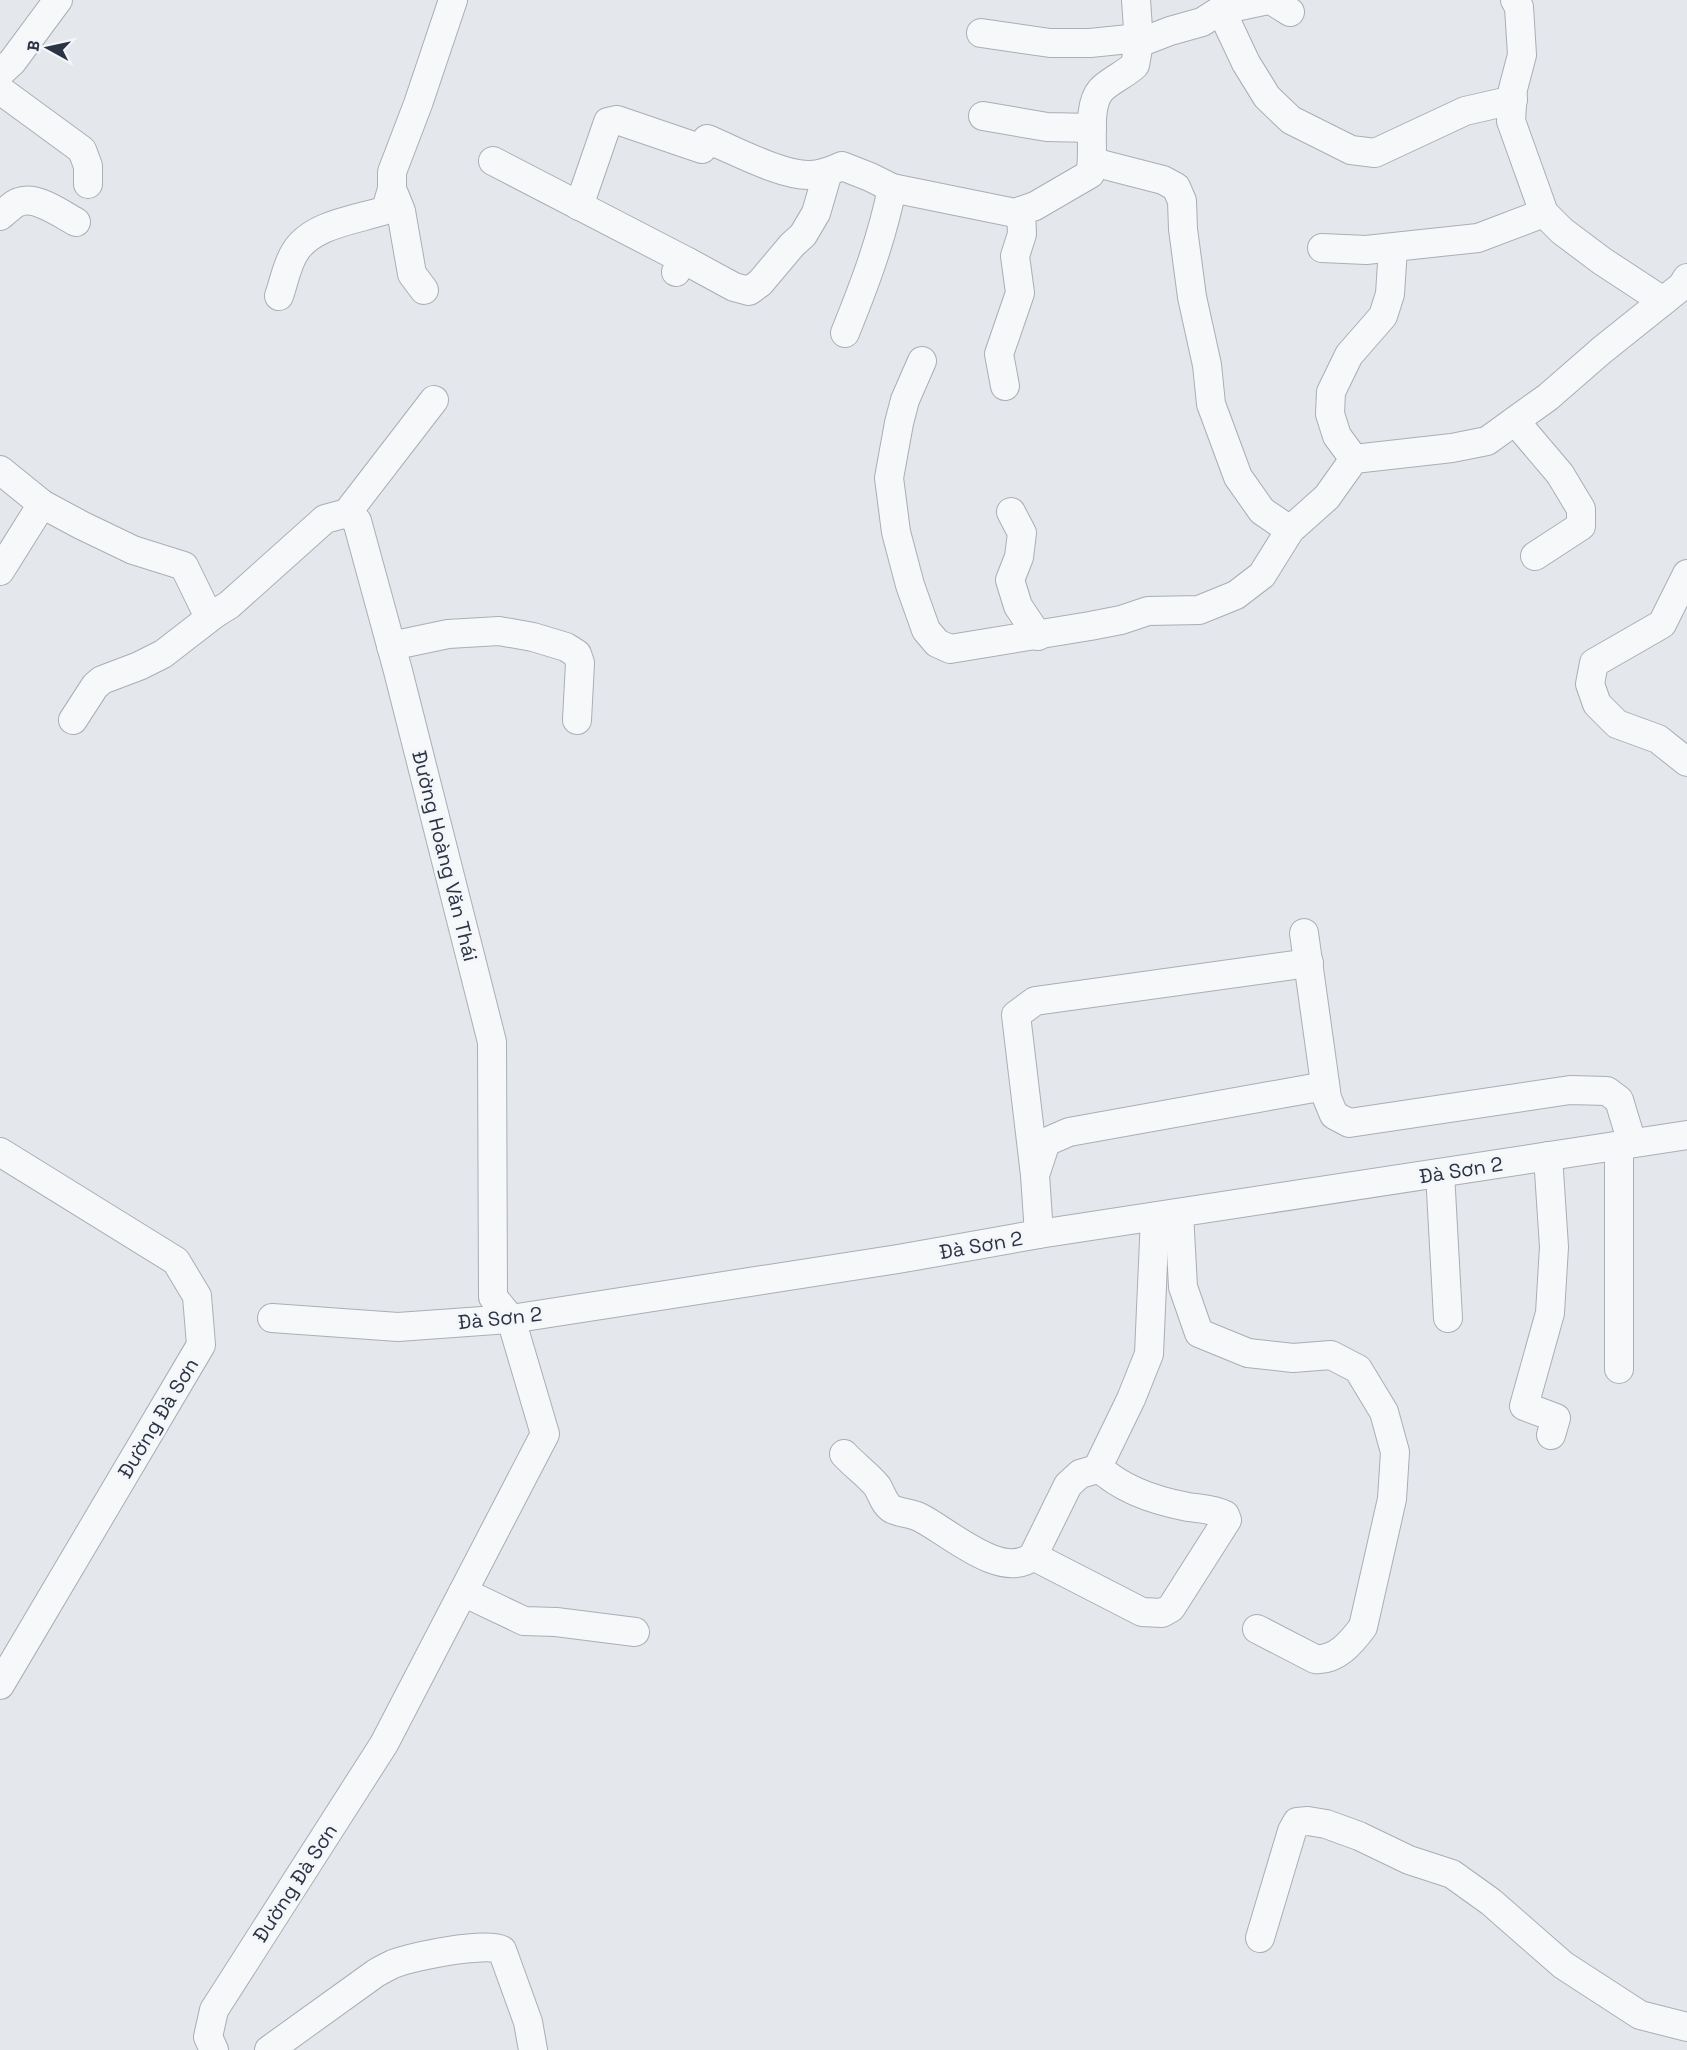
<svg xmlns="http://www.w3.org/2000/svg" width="1687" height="2050" viewBox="0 0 1687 2050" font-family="'Space Grotesk',sans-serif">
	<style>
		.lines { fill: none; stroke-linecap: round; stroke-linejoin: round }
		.minor-casing { stroke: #a9aeb7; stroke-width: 30 }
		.minor { stroke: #f7f8fa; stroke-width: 28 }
		.labels { text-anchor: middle; stroke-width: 6; stroke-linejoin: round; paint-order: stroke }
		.street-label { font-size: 20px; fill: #2b3445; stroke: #f4f6f9 }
	</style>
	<rect width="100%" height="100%" fill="#e4e7ec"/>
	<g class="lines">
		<defs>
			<g id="minor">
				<path d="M1136,0L1139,43"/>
				<path d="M1271,0L1290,12"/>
				<path d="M1515,0L1519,7L1522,55L1513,89L1511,121L1544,213L1562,231L1602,261L1663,301"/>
				<path d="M1221,10L1246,63L1267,97L1291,120L1351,150L1375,153L1465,111L1513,100"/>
				<path d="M981,33L1050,43H1090L1139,38"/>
				<path d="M0,73L12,62L58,0"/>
				<path d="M0,90L82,150L88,166V184"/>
				<path d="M983,116L1047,127L1092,128"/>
				<path d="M493,161L688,262"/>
				<path d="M1093,162L1163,180L1176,187L1182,201L1183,229L1192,297L1207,365L1211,404L1238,477L1262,511L1290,530L1327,497L1354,459L1452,448L1487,441L1548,397L1602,350L1682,286L1687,278"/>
				<path d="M392,189L401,211L412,274L424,290"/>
				<path d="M579,206L608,122L617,120L702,149L707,139C734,150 782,176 810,175C821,175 831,171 842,166L870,177L892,188L1015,213L1035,206L1090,174C1096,152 1085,108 1101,90C1109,81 1126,74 1135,65L1139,43L1170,31L1202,22L1221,10L1268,0"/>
				<path d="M0,216C6,212 12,204 19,202C36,195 61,214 76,222"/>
				<path d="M1322,248L1366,250L1478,238L1544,213"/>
				<path d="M676,272L681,264L688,262L734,287L749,291L760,283L792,245L803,235L816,213L828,172"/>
				<path d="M279,296C284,282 287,264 295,252C311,225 354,220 383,211L387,206L392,189V172L418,104L453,0"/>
				<path d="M845,333C864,286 882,239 892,188"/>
				<path d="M922,361L905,400L899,423L889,478L896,532L910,585L926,630L937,643L950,649L1090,626L1121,620L1148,611L1199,610L1236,595L1262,575L1290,530"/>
				<path d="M1005,386L999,354L1020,293L1015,256L1022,234L1021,211"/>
				<path d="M1515,421L1560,474L1581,509V526L1535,556"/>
				<path d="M1354,459L1337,436L1330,414L1331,392L1349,355L1383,316L1390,294L1393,248"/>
				<path d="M0,470L42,504L81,525L133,550L184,566L205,609L216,613L229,605L325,519L347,513L357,521L398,671L492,1042L493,1297L511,1319L545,1434L384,1744L214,2010L208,2037L214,2050"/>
				<path d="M1011,512L1022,533L1019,557L1010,580L1018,606L1038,636"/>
				<path d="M347,513L434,400"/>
				<path d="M0,571L42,504"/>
				<path d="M1687,574L1662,624L1594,663L1590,684L1597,704L1617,724L1658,739L1687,762"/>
				<path d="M391,646L448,634L499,631L533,637L566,647L577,654L580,663L577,720"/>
				<path d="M73,720L95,686L102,680L139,666L163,654L216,613"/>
				<path d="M1304,933L1327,1098L1334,1115L1349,1123L1570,1090L1607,1091L1619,1100L1632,1143"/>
				<path d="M1619,1145V1369"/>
				<path d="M0,1152L176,1261L197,1296L201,1345L0,1685"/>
				<path d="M1548,1156L1554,1247L1550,1313L1524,1406L1556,1418L1551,1435"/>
				<path d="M1440,1173L1448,1318"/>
				<path d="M1035,1175L1016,1015L1035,1001L1309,963"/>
				<path d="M1179,1213L1183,1287L1199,1333L1248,1353L1293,1358L1331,1355L1358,1369L1384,1412L1395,1452L1392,1499L1363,1627C1351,1643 1336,1661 1315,1659L1257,1629"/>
				<path d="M1039,1234L1035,1175L1046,1142L1069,1132L1325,1086"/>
				<path d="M272,1318L398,1327L511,1319L898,1259L1039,1234L1687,1135"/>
				<path d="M844,1454C854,1465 868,1475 877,1486C882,1494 884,1504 892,1509C900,1513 911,1513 919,1517C948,1531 1002,1582 1033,1556L1068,1485L1080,1474L1097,1469L1131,1399L1149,1354L1155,1217"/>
				<path d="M1033,1556L1142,1612L1162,1613L1171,1608L1227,1520L1225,1515C1213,1509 1201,1509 1188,1507C1156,1501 1122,1490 1098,1467"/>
				<path d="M463,1592L524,1621L556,1622L635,1632"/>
				<path d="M1260,1938L1292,1831L1297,1822L1308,1821L1326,1824L1359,1836L1409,1860L1452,1874L1491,1902L1563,1965L1640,2015L1687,2027"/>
				<path d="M269,2050L376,1973C381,1970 387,1967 393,1964C412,1957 485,1941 502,1950L528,2022L533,2050"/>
			</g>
		</defs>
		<use href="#minor" class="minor-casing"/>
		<use href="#minor" class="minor"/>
	</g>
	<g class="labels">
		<g class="street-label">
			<text transform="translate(445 856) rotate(76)" y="7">Đường Hoàng Văn Thái</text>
			<text transform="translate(1461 1170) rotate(-9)" y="7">Đà Sơn 2</text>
			<text transform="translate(981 1245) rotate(-10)" y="7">Đà Sơn 2</text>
			<text transform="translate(500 1318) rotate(-6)" y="7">Đà Sơn 2</text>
			<text transform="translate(158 1418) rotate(-59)" y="7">Đường Đà Sơn</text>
			<text transform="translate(295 1883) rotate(-57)" y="7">Đường Đà Sơn</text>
		</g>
	</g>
	<g transform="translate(48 48) rotate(278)" stroke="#f4f6f9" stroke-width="4.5" paint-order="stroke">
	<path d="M0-4.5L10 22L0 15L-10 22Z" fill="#2b3445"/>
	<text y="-9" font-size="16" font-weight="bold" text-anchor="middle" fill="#2b3445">B</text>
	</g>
</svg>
